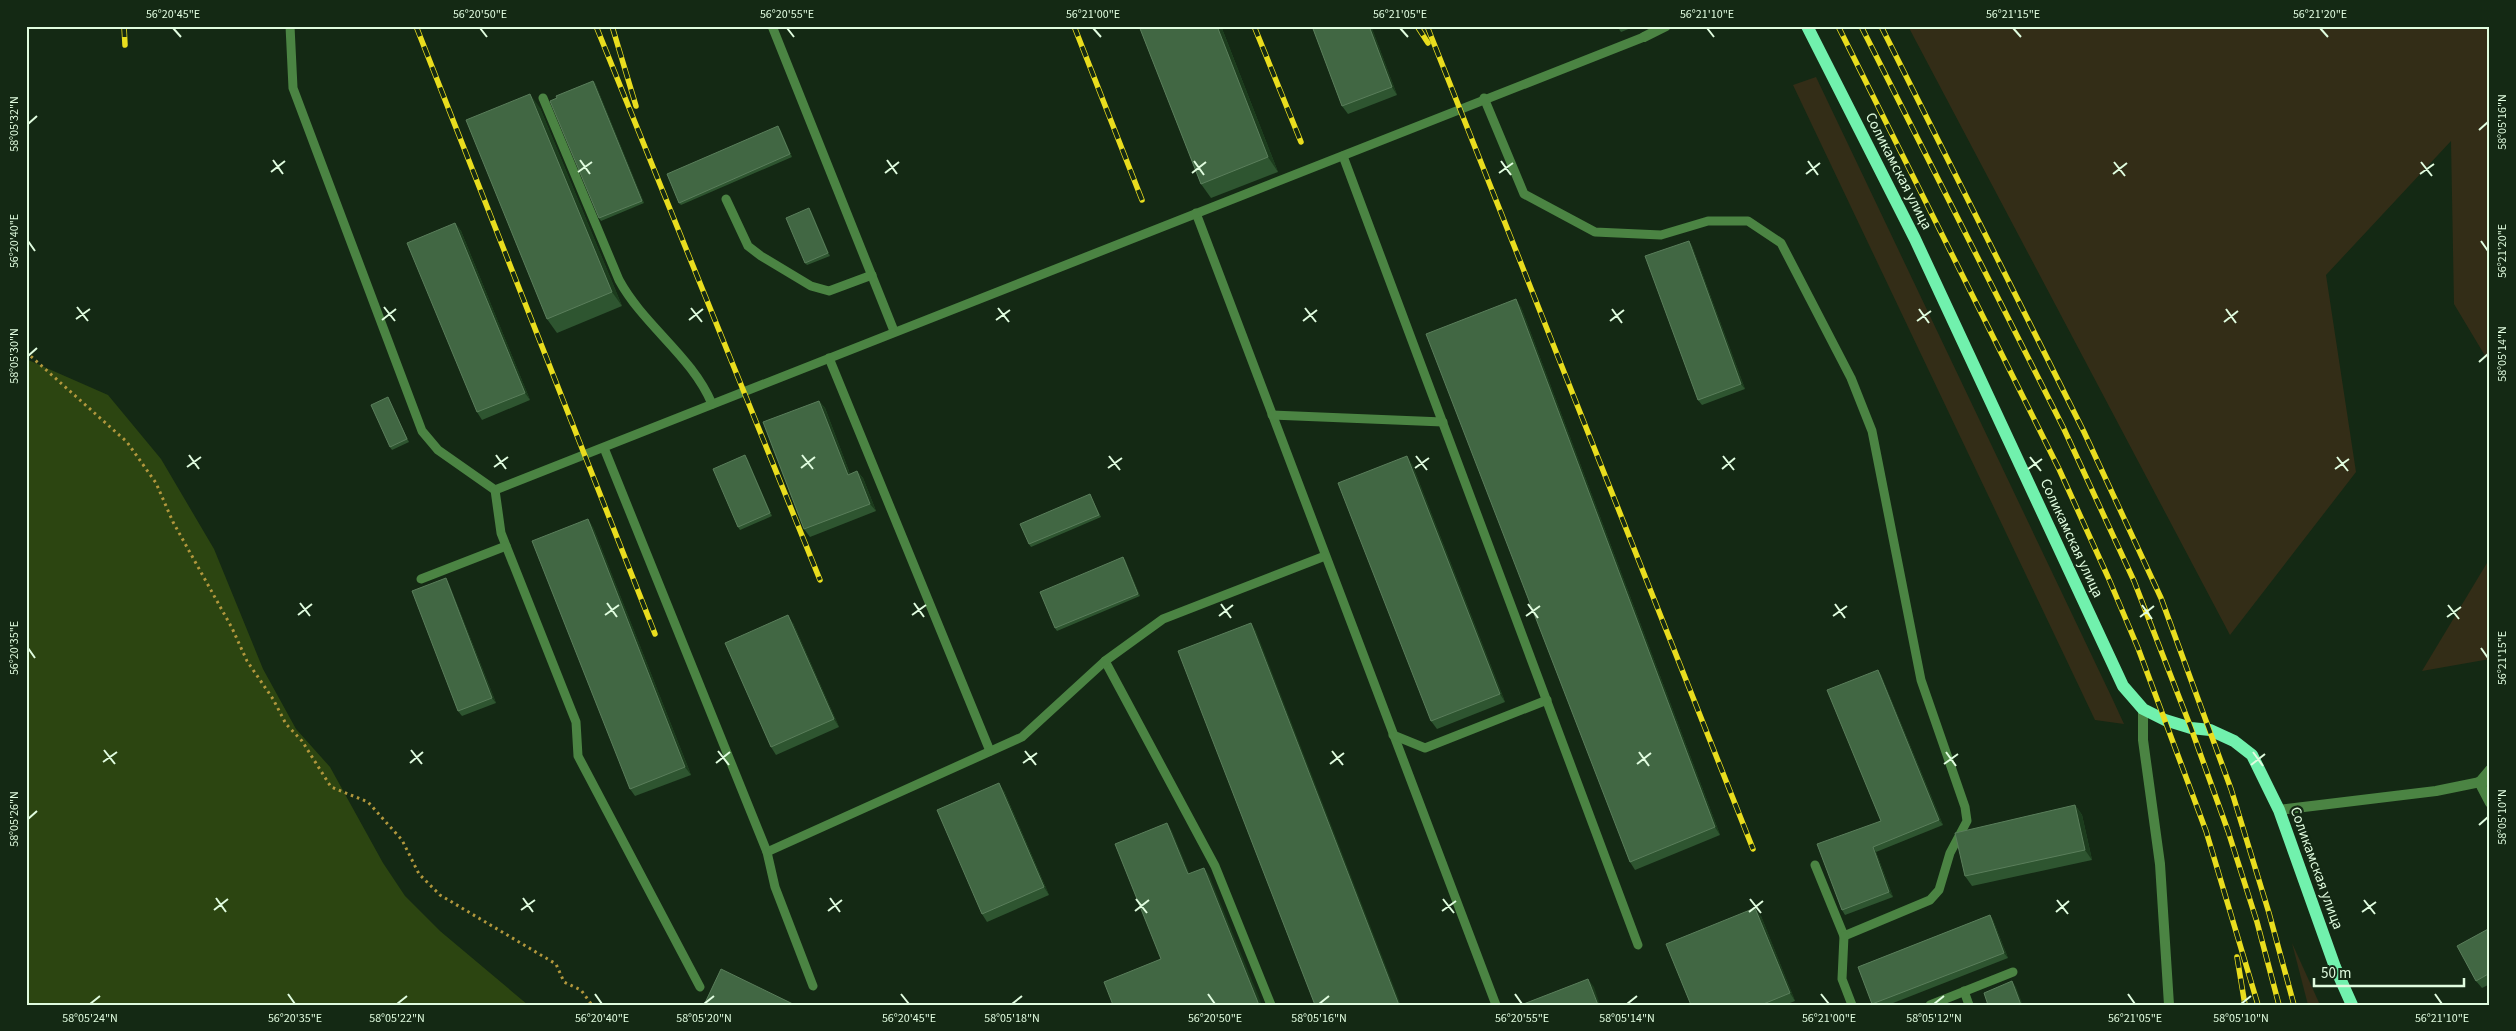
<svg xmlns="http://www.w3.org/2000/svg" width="2516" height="1031" viewBox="0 0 2516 1031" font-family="'Source Sans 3',sans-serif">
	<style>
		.green { fill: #332d17 }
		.water { fill: #2c4511 }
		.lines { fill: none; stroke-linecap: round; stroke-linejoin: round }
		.path { stroke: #b2983d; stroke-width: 3; stroke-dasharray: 2.5 4; stroke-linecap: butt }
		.service { stroke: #4b8443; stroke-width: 9 }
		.minor { stroke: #4b8443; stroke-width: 10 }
		.primary { stroke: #71f1ad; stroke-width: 12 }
		.rail-casing { stroke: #e9dd1e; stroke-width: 5.5 }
		.rail { stroke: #142914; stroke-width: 4; stroke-dasharray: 11; stroke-linecap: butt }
		.wall { fill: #2e5530 }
		.shaded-wall { fill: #1c3c1d }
		.building { fill: #416743; stroke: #5a7e5b }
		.ticks { fill: none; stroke: #e0fcdf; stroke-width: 2 }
		.labels { text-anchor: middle; stroke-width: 4.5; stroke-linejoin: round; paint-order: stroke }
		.street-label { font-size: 15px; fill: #e0fcdf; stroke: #142914 }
		.neatline { fill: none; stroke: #e0fcdf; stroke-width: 2 }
		.ticks-label { font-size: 12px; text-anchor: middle; fill: #e0fcdf }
	</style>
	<rect width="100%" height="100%" fill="#142914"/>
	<g class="green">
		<path d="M1908,26H2490V364L2454,304L2451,141L2326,275L2356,472L2230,635Z"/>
		<path d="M1816,77L2112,698L2124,724L2095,720L1793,85Z"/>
		<path d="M2490,558V659L2422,671Z"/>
		<path d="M2292,943L2320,1005H2308Z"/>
	</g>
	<path class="water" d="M26,359L108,395L161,459L214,549L263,669L296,729L330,767L383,863L405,896L440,931L528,1005H26Z"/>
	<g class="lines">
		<path class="path" d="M26,352L127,442L156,483L173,522L232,628L247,661L273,699L286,724L302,741L331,787L368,802L402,840L419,874L440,895L556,964L564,982L581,990L592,1005"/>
		<g class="service">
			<path d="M290,26L293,88L422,431L438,450L495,490"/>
			<path d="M772,26L894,331"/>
			<path d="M543,98L619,280C644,326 692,356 712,404"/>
			<path d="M1484,98L1524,194L1595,232L1661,235L1708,221H1748L1781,243L1851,378L1872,431L1921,680L1965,807L1967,821L1950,853L1939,890L1930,900L1844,936L1815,865"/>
			<path d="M1343,156L1638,945"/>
			<path d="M726,199L748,246L761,256L811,286L829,291L872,275"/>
			<path d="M1196,213L1496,1005"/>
			<path d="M829,358L990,751"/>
			<path d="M1272,415L1443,422"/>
			<path d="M604,448L767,852L775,887L813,986"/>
			<path d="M495,490L1644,37"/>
			<path d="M495,490L501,533L576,722L578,756L700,987"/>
			<path d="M421,579L506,546"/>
			<path d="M1105,661L1215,866L1271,1005"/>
			<path d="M1393,735L1425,748L1547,700"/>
			<path d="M2479,782L2490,769"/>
			<path d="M767,852L1022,737L1105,661L1163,619L1325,556"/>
			<path d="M1844,936L1842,979L1852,1005"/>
			<path d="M1964,991L1969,1005"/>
			<path d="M1930,1005L2013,972"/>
		</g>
		<g class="minor">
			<path d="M1644,37L1666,26"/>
			<path d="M2143,709V740L2160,864L2169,1005"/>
			<path d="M2479,782L2490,803"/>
			<path d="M2279,810L2436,791L2490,780"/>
		</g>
		<path class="primary" d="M1807,26L1915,239L2123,686L2143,709L2165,720L2191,728L2210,730L2234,741L2252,755L2279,810L2335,967L2352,1005"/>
		<defs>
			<g id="rail">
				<path d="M124,26L125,45"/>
				<path d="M416,26L655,634"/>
				<path d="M596,26L820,580"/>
				<path d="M612,26L636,106"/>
				<path d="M1074,26L1142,200"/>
				<path d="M1254,26L1301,142"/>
				<path d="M1417,26L1428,43"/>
				<path d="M1427,26L1753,849"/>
				<path d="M1838,26L2059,469L2108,577L2138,648L2206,831L2258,1005"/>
				<path d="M1861,26L2063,427L2134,581L2191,728L2228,831L2257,922L2279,1005"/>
				<path d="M1881,26L2084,432L2161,598L2231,789L2269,913L2294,1005"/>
				<path d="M2237,957L2245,1005"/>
			</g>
		</defs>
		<use href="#rail" class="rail-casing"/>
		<use href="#rail" class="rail"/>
	</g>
	<g class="wall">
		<path d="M1139,26H1221L1278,172L1211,198L1201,184Z"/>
		<path d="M1312,26H1371L1397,95L1348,114L1342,106Z"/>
		<path d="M1617,26H1636L1621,32Z"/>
		<path d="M593,81L595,83L644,203L601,221L599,218Z"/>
		<path d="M540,108L622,306L557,333L547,319Z"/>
		<path d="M780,129L792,157L681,205L679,203Z"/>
		<path d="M811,211L830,256L807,265L805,263Z"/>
		<path d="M455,223L461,231L530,400L482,420L477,412Z"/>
		<path d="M1689,241L1692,246L1745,389L1702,405L1698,400Z"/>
		<path d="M1521,307L1720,835L1635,870L1630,862Z"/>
		<path d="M389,400L409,442L392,450L390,447Z"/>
		<path d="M819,401L825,408L850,474L857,471L863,478L876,511L810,537L804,529Z"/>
		<path d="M747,458L772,516L740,530L738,527Z"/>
		<path d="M1412,464L1505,702L1437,729L1431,721Z"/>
		<path d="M1090,494L1101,517L1031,547L1029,544Z"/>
		<path d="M593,527L691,775L635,796L630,789Z"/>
		<path d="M1123,557L1125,560L1140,596L1057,631L1055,628Z"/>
		<path d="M449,584L496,703L462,716L458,711Z"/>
		<path d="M793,623L839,727L776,755L771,747Z"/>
		<path d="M1878,670L1881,675L1943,825L1876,852L1893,897L1845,915L1842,910L1881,821Z"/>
		<path d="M1004,791L1049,895L987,922L982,914Z"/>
		<path d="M2075,805L2082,815L2092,860L1972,886L1965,876Z"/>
		<path d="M1990,915L1993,920L2008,958L1888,1005H1873L1858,967Z"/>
		<path d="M1761,916L1795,1001L1785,1005H1691Z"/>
		<path d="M2490,928V984L2482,988L2476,981Z"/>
	</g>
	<g class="shaded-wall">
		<path d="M1217,26H1221L1278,172L1268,157Z"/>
		<path d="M1369,26H1371L1397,95L1392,87Z"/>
		<path d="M593,81L595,83L644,203L642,201Z"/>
		<path d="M530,94L540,108L622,306L612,292Z"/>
		<path d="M778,126L780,129L792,157L790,154Z"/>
		<path d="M809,208L811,211L830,256L828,253Z"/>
		<path d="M455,223L461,231L530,400L525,393Z"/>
		<path d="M1689,241L1692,246L1745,389L1741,384Z"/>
		<path d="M1516,299L1521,307L1720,835L1715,827Z"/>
		<path d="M819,401L825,408L853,482L848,475Z"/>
		<path d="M745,455L747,458L772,516L770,513Z"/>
		<path d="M1407,456L1412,464L1505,702L1500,694Z"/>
		<path d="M857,471L863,478L876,511L870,504Z"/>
		<path d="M588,519L593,527L691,775L685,767Z"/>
		<path d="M1123,557L1125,560L1140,596L1138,594Z"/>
		<path d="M446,578L449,584L496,703L492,698Z"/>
		<path d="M788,615L793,623L839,727L834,719Z"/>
		<path d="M1251,623L1256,631L1401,1005H1399Z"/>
		<path d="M1878,670L1881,675L1943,825L1939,820Z"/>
		<path d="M999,783L1004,791L1049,895L1044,887Z"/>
		<path d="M2075,805L2082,815L2092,860L2085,850Z"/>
		<path d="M1167,823L1172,831L1193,882L1188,874Z"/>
		<path d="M1873,847L1876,852L1893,897L1889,892Z"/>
		<path d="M1204,868L1209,875L1262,1005H1259Z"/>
		<path d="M1755,908L1761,916L1795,1001L1790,993Z"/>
		<path d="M1990,915L1993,920L2008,958L2004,953Z"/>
		<path d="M1588,979L1594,987L1600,1005H1598Z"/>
		<path d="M2012,981L2016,987L2023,1005H2021Z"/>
	</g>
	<g class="building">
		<path d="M1139,26H1217L1268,157L1201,184Z"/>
		<path d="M1312,26H1369L1392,87L1342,106Z"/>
		<path d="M593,81L642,201L599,218L550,101L557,98L556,96Z"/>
		<path d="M530,94L612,292L547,319L466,120Z"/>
		<path d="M778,126L790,154L679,203L667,174Z"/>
		<path d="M809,208L828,253L805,263L786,218Z"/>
		<path d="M455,223L525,393L477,412L407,243Z"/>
		<path d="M1689,241L1741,384L1698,400L1645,256Z"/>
		<path d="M1516,299L1715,827L1630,862L1426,334Z"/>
		<path d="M388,397L407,439L390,447L371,405Z"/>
		<path d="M819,401L848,475L857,471L870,504L804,529L763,422Z"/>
		<path d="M745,455L770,513L738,527L713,469Z"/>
		<path d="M1407,456L1500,694L1431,721L1338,483Z"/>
		<path d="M1090,494L1099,515L1029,544L1020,524Z"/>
		<path d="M588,519L685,767L630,789L532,541Z"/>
		<path d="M1123,557L1138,594L1055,628L1040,592Z"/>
		<path d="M446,578L492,698L458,711L412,591Z"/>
		<path d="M788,615L834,719L771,747L725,643Z"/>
		<path d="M1251,623L1399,1005H1315L1178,651Z"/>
		<path d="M1878,670L1939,820L1873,847L1889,892L1842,910L1817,844L1881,821L1827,690Z"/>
		<path d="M999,783L1044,887L982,914L937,810Z"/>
		<path d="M2075,805L2085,850L1965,876L1955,833Z"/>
		<path d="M1167,823L1188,874L1204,868L1259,1005H1113L1104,982L1161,959L1115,844Z"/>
		<path d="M1755,908L1790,993L1761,1005H1691L1666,944Z"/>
		<path d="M1990,915L2004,953L1872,1004L1858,967Z"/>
		<path d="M2490,928V973L2476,981L2457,946Z"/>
		<path d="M721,969L795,1005H704Z"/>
		<path d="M1588,979L1598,1005H1521Z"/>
		<path d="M2012,981L2021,1005H1988L1984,993Z"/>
	</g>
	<path class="ticks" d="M173,28L181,37M480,28L487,37M787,28L794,37M1093,28L1101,37M1400,28L1408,37M1707,28L1714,37M2013,28L2021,37M2320,28L2328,37M28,124L37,116M2479,130L2488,122M273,160L283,174M580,160L590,174M887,160L897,174M1194,161L1204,175M1501,161L1511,175M1808,161L1818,175M2114,162L2125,176M2421,162L2432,176M271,172L285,161M578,172L592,162M885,173L899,162M1192,173L1206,162M1499,173L1513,163M1806,174L1820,163M2113,174L2127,163M2420,174L2434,164M28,241L35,251M2481,241L2488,251M77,307L88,321M384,307L395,321M691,308L702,322M998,308L1009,322M1305,308L1316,322M1612,309L1622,323M1919,309L1929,323M2226,309L2236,323M76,319L90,309M382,320L396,309M689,320L703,309M996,320L1010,310M1303,321L1317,310M1610,321L1624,310M1917,321L1931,311M2224,322L2238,311M28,356L37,348M2479,362L2488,354M189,455L199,469M496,455L506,469M802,455L813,469M1109,456L1120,470M1416,456L1427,470M1723,456L1734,470M2030,457L2041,471M2337,457L2348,471M187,467L201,457M494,467L508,457M801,468L815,457M1108,468L1122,458M1415,468L1429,458M1722,469L1735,458M2028,469L2042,459M2335,469L2349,459M300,603L310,616M607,603L617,617M914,603L924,617M1221,604L1231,618M1528,604L1538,618M1835,604L1845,618M2142,605L2152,619M2448,605L2459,619M298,615L312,604M605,615L619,605M912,615L926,605M1219,616L1233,605M1526,616L1540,606M1833,616L1847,606M2140,617L2154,606M2447,617L2461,607M28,648L35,658M2481,648L2488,658M104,750L115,764M411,750L422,764M718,751L729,765M1025,751L1036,765M1332,751L1343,765M1639,752L1649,766M1946,752L1956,766M2253,752L2263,766M103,762L117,752M410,763L423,752M716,763L730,752M1023,763L1037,753M1330,764L1344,753M1637,764L1651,753M1944,764L1958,754M2251,765L2265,754M28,819L37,811M2479,825L2488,817M216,898L226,912M523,898L533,912M830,898L840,912M1136,899L1147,913M1443,899L1454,913M1750,899L1761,913M2057,900L2068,914M2364,900L2375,914M214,910L228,899M521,910L535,900M828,911L842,900M1135,911L1149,900M1442,911L1456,901M1749,912L1763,901M2056,912L2069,901M2362,912L2376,902M288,994L295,1004M595,994L602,1004M901,994L909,1004M1208,994L1215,1004M1515,994L1522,1004M1821,994L1829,1004M2128,994L2135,1004M2435,994L2442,1004M90,1004L100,996M397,1004L407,996M704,1004L714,996M1012,1004L1022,996M1319,1004L1329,996M1627,1004L1637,996M1934,1004L1944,996M2241,1004L2251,996"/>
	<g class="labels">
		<g class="street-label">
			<text transform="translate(1899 171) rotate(63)" y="5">Соликамская улица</text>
			<text transform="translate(2072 538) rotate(65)" y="5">Соликамская улица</text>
			<text transform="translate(2317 868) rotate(70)" y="5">Соликамская улица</text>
		</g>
	</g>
	<rect width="2516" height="1031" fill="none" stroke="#142914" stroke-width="55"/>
	<path d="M2314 978v8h150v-8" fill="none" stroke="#e0fcdf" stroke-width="2.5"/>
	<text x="2321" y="978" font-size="15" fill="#e0fcdf" stroke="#142914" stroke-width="4" paint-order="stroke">50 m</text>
	<rect x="28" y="28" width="2460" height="976" class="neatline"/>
	<g class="ticks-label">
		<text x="173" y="18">56°20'45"E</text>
		<text x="480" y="18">56°20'50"E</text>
		<text x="787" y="18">56°20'55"E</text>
		<text x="1093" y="18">56°21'00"E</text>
		<text x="1400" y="18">56°21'05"E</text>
		<text x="1707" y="18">56°21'10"E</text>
		<text x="2013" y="18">56°21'15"E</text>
		<text x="2320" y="18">56°21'20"E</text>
		<text transform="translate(2502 122) rotate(-90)" y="4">58°05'16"N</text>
		<text transform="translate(14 124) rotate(-90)" y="4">58°05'32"N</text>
		<text transform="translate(14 241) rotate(-90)" y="4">56°20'40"E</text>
		<text transform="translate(2502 251) rotate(-90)" y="4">56°21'20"E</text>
		<text transform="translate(2502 354) rotate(-90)" y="4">58°05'14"N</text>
		<text transform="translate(14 356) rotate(-90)" y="4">58°05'30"N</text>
		<text transform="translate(14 648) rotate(-90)" y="4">56°20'35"E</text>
		<text transform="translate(2502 658) rotate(-90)" y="4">56°21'15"E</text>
		<text transform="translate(2502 817) rotate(-90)" y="4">58°05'10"N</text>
		<text transform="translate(14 819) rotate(-90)" y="4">58°05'26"N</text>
		<text x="90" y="1022">58°05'24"N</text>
		<text x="295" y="1022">56°20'35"E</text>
		<text x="397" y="1022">58°05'22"N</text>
		<text x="602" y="1022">56°20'40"E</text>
		<text x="704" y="1022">58°05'20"N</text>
		<text x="909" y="1022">56°20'45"E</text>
		<text x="1012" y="1022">58°05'18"N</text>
		<text x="1215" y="1022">56°20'50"E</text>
		<text x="1319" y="1022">58°05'16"N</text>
		<text x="1522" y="1022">56°20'55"E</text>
		<text x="1627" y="1022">58°05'14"N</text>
		<text x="1829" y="1022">56°21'00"E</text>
		<text x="1934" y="1022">58°05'12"N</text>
		<text x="2135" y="1022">56°21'05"E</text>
		<text x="2241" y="1022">58°05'10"N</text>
		<text x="2442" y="1022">56°21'10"E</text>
	</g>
</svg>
